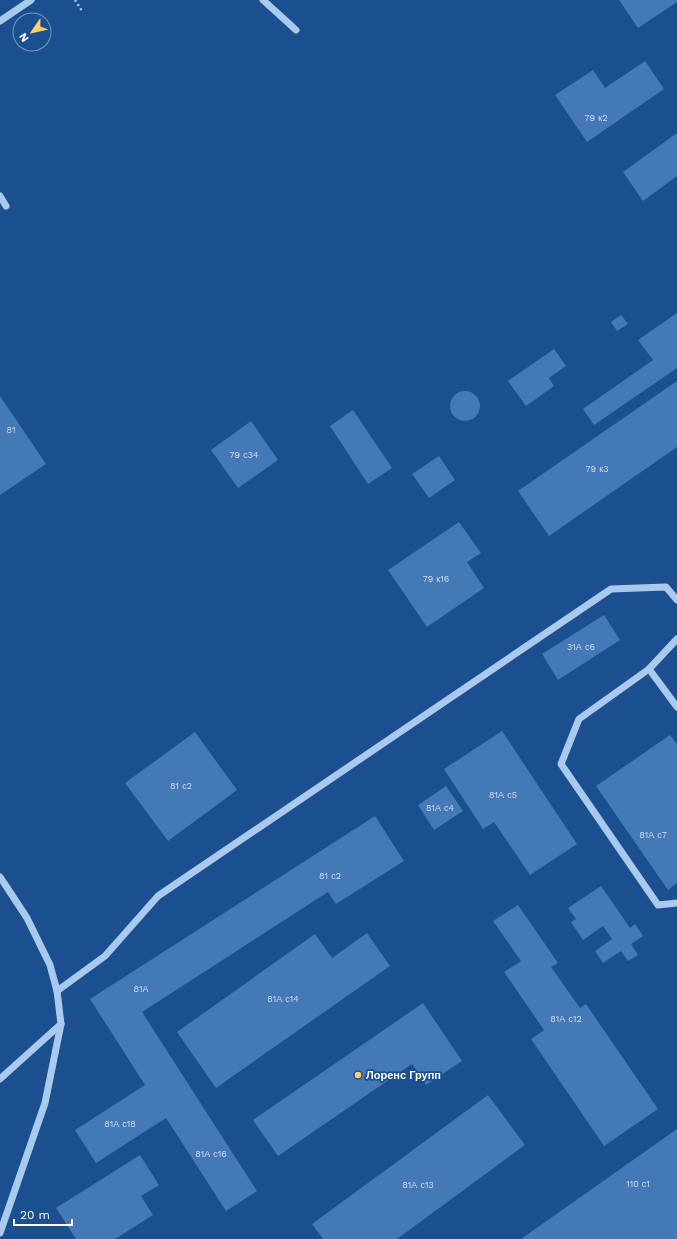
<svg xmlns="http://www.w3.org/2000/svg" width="677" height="1239" viewBox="0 0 677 1239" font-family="'Work Sans',sans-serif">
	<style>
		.building { fill: #4478b7 }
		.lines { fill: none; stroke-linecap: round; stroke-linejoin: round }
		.path { stroke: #a9c9ee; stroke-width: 2.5; stroke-dasharray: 2 3; stroke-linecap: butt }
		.minor { stroke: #a9c9ee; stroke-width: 7 }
		.poi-dot { fill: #ffd166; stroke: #1b4f8f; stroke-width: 1.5 }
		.labels { text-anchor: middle; stroke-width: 3.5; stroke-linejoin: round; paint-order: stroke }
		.number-label { font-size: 9px; fill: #d0dded }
		.poi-label { font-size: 11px; font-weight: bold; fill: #fff; stroke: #1b4f8f; text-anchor: start }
	</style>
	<rect width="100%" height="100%" fill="#1b4f8f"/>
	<g class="building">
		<path d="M619,0H677V2L638,28Z"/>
		<path d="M645,61L664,89L587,142L555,95L593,70L605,88Z"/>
		<path d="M677,133V176L643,201L623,172Z"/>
		<path d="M677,313V368L594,425L583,409L653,360L638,340Z"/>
		<path d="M621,315L628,324L617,331L611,322Z"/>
		<path d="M554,349L566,366L549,378L554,386L526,406L508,381Z"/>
		<path d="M677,381V447L549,536L518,491Z"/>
		<circle cx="465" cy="406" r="15"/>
		<path d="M0,396L46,464L0,495Z"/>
		<path d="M353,410L392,468L368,484L330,426Z"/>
		<path d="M251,421L278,460L238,488L211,450Z"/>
		<path d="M439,456L455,480L429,498L412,474Z"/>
		<path d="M459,522L481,553L467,562L484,588L427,627L388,570Z"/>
		<path d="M604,615L620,640L558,680L542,654Z"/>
		<path d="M502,731L577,844L530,875L494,822L483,829L444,769Z"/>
		<path d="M195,732L237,790L168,841L125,783Z"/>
		<path d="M670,735L677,744V883L668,890L596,786Z"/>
		<path d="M446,786L463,811L434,830L418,805Z"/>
		<path d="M375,816L404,861L336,904L328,892L142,1012L257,1191L226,1211L166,1118L96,1163L75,1130L145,1085L90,999Z"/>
		<path d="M601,886L630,928L635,924L643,936L631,944L638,955L628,961L621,951L603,963L595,951L612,939L603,926L583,940L571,922L576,919L568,908Z"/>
		<path d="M518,905L558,963L551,967L580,1008L586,1004L658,1109L604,1146L531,1039L544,1030L504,972L521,961L493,921Z"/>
		<path d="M367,933L390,966L216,1088L177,1032L315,934L332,958Z"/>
		<path d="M423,1003L462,1061L426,1085L412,1064L278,1156L253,1120Z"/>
		<path d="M488,1095L525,1145L397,1239H323L312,1224Z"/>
		<path d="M677,1129V1239H521Z"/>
		<path d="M140,1155L159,1185L141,1196L153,1215L115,1239H76L56,1208Z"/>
	</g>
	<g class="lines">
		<path class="path" d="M75,0L82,11"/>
		<g class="minor">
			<path d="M263,0L296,30"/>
			<path d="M0,21L31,0"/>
			<path d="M0,196L6,206"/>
			<path d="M677,639L649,669L579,719L561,764L658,905L677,903"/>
			<path d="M649,669L677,707"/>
			<path d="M0,877L27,918L50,965L57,991L61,1024L45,1103L0,1233"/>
			<path d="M57,991L105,956L158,896L611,589L666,587L677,600"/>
			<path d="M0,1079L61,1024"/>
		</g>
	</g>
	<circle class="poi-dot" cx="358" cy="1075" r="4"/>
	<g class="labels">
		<g class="number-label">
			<text x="596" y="121">79 к2</text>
			<text x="11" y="433">81</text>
			<text x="244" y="458">79 с34</text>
			<text x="597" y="472">79 к3</text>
			<text x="436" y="582">79 к16</text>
			<text x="581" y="650">31А с6</text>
			<text x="181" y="789">81 с2</text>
			<text x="503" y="798">81А с5</text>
			<text x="440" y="811">81А с4</text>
			<text x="653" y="838">81А с7</text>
			<text x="330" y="879">81 с2</text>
			<text x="141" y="992">81А</text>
			<text x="283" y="1002">81А с14</text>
			<text x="566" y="1022">81А с12</text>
			<text x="120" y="1127">81А с18</text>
			<text x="211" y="1157">81А с16</text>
			<text x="638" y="1187">110 с1</text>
			<text x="418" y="1188">81А с13</text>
		</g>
		<g class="poi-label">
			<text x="366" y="1079">Лоренс Групп</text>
		</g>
	</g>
	<g transform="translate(32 32) rotate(236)"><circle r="19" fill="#1b4f8f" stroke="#7695bc"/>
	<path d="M0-3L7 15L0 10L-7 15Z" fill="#ffd166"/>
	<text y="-6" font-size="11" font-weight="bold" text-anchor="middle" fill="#ffffff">N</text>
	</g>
	<path d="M14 1219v6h58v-6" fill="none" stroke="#ffffff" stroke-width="2"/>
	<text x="20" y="1219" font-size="12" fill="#ffffff" stroke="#1b4f8f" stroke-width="3" paint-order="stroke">20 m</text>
</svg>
